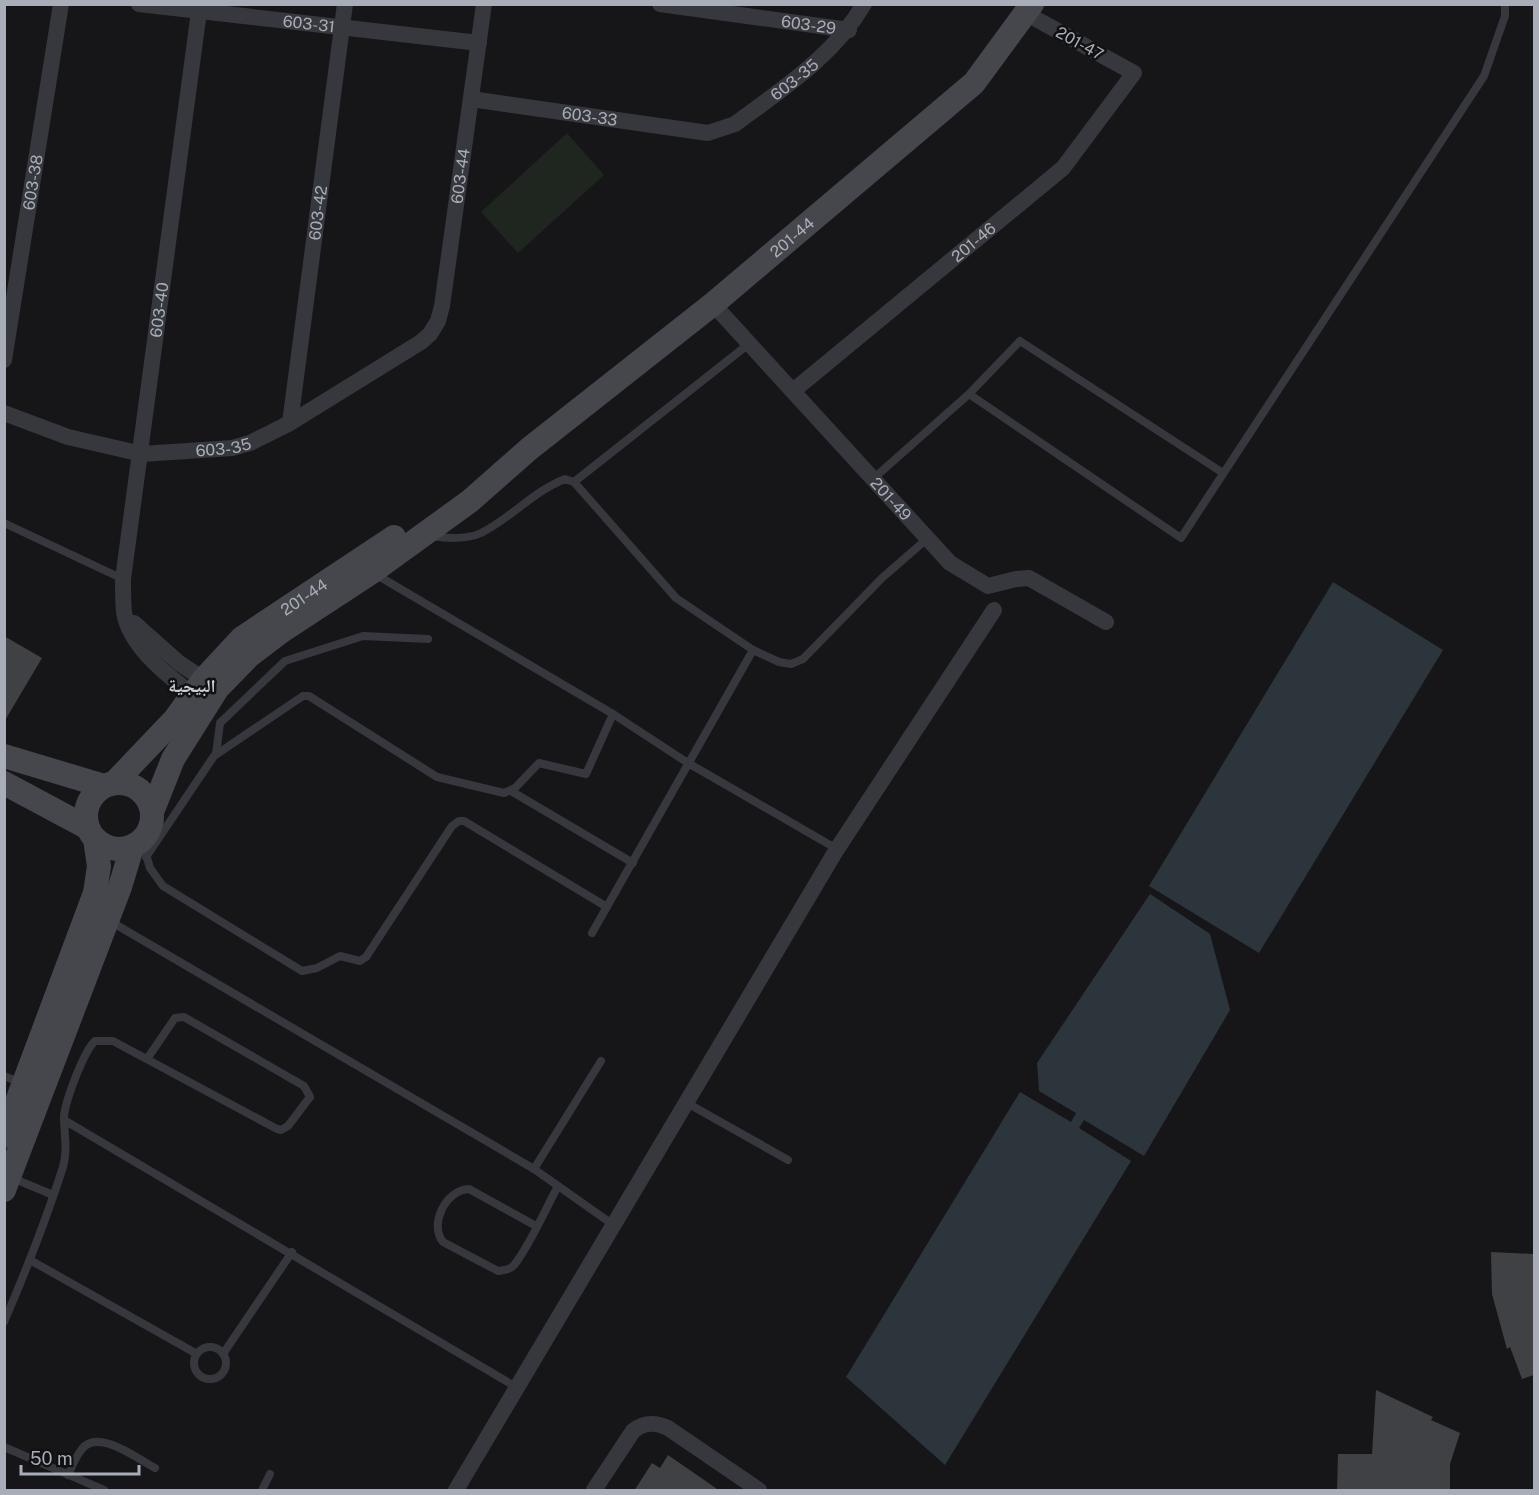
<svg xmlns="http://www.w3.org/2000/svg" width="1539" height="1495" viewBox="0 0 1539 1495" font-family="'Public Sans','Noto Naskh Arabic',sans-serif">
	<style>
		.green { fill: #1e261f }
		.water { fill: #2c353c }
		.building { fill: #404145 }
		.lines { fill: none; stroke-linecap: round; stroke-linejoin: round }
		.lane { stroke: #37383d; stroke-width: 8 }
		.street { stroke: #37383d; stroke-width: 16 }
		.secondary { stroke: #45474d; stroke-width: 24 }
		.labels { text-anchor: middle; stroke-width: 5; stroke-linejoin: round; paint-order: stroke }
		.street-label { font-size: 16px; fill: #a8adb8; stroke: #111113 }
		.neighbourhood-label { font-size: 18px; font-weight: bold; fill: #c9ccd4; stroke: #111113 }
	</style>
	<rect width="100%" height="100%" fill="#161618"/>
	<path class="green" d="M567,133L604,175L518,253L481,212Z"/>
	<g class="water">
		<path d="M1333,582L1443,650L1259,953L1149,886Z"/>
		<path d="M1150,894L1210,934L1230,1010L1144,1156L1084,1120L1079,1128L1131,1161L945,1465L846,1377L1020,1092L1071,1122L1076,1113L1039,1091L1037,1063Z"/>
	</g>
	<g class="building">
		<path d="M4,636L42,658L4,722Z"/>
		<path d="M1491,1252L1534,1254V1375L1522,1379L1510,1347L1507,1349L1492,1294Z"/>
		<path d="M1376,1390L1433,1417L1431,1420L1460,1433L1450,1464V1491H1337L1338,1454H1372Z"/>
		<path d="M668,1455L720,1491H634L652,1463L660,1468Z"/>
	</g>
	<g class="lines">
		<g class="lane">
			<path d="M969,394L1181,538L1484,76L1505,16V4"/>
			<path d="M874,478L969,394L1020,341L1223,473"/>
			<path d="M574,482L750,343"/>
			<path d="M4,523L123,579"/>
			<path d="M430,536C446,538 466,540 481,533C511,518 534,491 565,479L574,482L676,598L753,650L779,662L791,664L803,659L882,578L928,538"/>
			<path d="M375,574L613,714L688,763L837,849"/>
			<path d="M216,754L220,723L285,661L363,636L428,639"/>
			<path d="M511,791L633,863"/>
			<path d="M142,841L150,868L163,886L302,971L317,968L340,956L360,961L366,957L452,826L459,821H464L607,907"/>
			<path d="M146,857L214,756L303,696H309L437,777L504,793L515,788L539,763L586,774L613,714"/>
			<path d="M108,920L534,1169L615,1226"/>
			<path d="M592,933L753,650"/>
			<path d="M4,1076L22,1083"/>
			<path d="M687,1103L788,1160"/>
			<path d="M64,1120L516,1387"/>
			<path d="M534,1169L601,1061"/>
			<path d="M10,1177L53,1195"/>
			<path d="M536,1226L469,1189C445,1190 429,1225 443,1242L498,1271C505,1270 510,1270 515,1264C531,1243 545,1210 558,1186"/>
			<path d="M30,1260L197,1354"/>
			<path d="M4,1322C26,1271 46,1220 63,1167C68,1150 64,1134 64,1117C65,1101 84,1051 95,1041H113L277,1129L281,1130L288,1126L310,1097L304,1086L184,1017L175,1018L147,1059"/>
			<circle cx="210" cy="1363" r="16"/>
			<path d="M223,1354L292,1252"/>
			<path d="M4,1447L104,1490"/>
			<path d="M68,1475C72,1466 76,1456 82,1449C98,1428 138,1459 155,1468"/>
			<path d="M262,1490L270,1474"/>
		</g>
		<g class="street">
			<path id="s1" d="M139,4L479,43"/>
			<path id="s2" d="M660,4L849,30"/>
			<path id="s3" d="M471,99L708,133L735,124C782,89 834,56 864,4"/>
			<path id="s4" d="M713,304L950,563L988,586L1016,579L1029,578L1106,622"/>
			<path id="s5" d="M4,360L61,4"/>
			<path id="s6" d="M793,391L1063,168L1134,73L1027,14"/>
			<path id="s7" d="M4,413L68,437L142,454L232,448L250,443L290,423L421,342L430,334L438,321L442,306L484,4"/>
			<path id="s8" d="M290,423L345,4"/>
			<path d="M134,623L179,663L212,685"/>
			<path id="s9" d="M200,699C173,681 129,647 124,612C123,602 123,590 123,579L200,4"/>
			<path d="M456,1490L837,849L994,610"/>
			<path d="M594,1490L633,1431C644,1422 655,1422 668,1428L759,1490"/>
		</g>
		<g class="secondary">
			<path d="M4,756L104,786"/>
			<circle cx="119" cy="816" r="33"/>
			<path d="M4,783L88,828"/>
			<path id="s10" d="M114,783L175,719L203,680L242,638L394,537"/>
			<path id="s11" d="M152,812L173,759L217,689L249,656L282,631L372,572L470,501L529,449L713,304L974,83L1032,4"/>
			<path d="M4,1136L95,893L99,866L95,839"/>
			<path d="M4,1190L120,887L132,847"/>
		</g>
	</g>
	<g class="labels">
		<g class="street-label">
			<text dy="6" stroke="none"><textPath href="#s1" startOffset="171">603-31</textPath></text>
			<text dy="6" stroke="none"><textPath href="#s2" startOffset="150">603-29</textPath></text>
			<text transform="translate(1080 43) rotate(29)" y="6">201-47</text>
			<text dy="6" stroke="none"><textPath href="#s3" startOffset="342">603-35</textPath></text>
			<text dy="6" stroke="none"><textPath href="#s3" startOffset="120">603-33</textPath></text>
			<text dy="6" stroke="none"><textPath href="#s7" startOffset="626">603-44</textPath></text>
			<text dy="6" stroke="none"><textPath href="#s5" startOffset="180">603-38</textPath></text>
			<text dy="6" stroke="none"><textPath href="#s8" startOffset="212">603-42</textPath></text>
			<text dy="6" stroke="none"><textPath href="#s11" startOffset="872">201-44</textPath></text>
			<text dy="6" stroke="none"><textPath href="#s6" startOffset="234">201-46</textPath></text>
			<text dy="6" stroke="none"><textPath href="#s9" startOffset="423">603-40</textPath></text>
			<text dy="6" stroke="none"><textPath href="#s7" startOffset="226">603-35</textPath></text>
			<text dy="6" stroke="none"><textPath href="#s4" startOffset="264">201-49</textPath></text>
			<text dy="6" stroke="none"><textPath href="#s10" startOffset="268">201-44</textPath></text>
		</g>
		<g class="neighbourhood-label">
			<text x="192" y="692">البيجية</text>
		</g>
	</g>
	<rect width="1539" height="1495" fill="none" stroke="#a8adb8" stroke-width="12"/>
	<path d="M21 1465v9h118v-9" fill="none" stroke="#a8adb8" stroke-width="3"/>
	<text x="30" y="1465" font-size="18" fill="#a8adb8" stroke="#111113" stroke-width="4.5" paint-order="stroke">50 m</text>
</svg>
